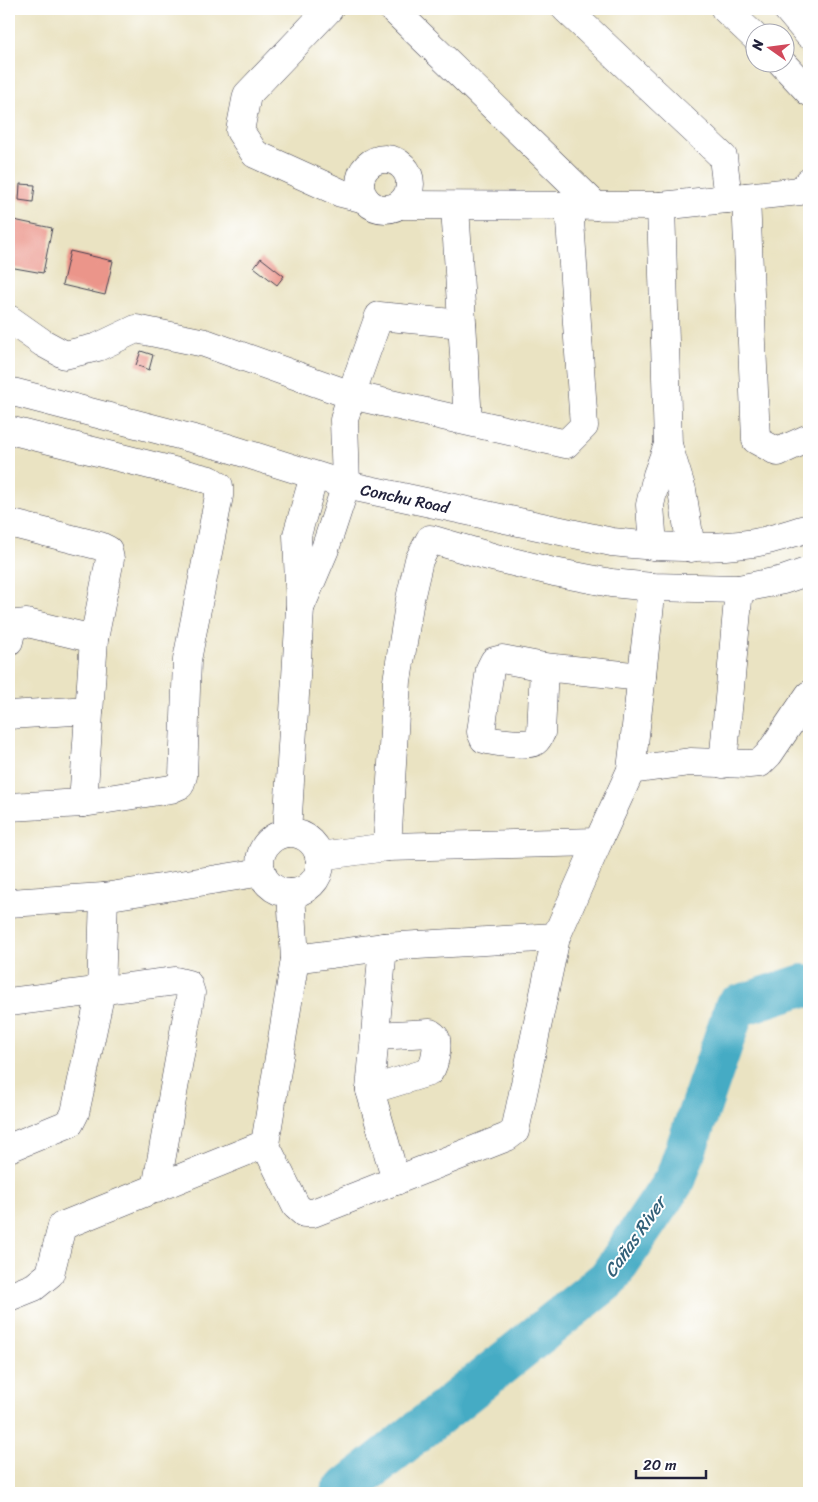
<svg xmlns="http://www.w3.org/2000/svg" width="818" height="1502" viewBox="0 0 818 1502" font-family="Sriracha,sans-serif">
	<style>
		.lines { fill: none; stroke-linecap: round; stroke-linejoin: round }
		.river { stroke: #45abc4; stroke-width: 42 }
		.building { fill: #eb958a }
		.minor-casing { stroke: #403f4f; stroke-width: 29 }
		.major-casing { stroke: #403f4f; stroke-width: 29 }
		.minor { stroke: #fff; stroke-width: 28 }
		.major { stroke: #fff; stroke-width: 28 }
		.labels { text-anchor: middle; stroke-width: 4; stroke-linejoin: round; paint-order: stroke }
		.street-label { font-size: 16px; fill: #22223b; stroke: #fff }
		.water-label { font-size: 18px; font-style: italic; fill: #326079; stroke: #fff }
	</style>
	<rect width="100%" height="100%" fill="#fff"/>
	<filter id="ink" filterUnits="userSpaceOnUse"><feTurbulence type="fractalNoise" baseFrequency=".02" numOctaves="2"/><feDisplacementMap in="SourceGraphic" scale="10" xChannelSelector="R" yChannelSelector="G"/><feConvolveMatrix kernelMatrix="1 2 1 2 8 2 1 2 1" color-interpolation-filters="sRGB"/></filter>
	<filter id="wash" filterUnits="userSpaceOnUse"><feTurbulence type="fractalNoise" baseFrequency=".0096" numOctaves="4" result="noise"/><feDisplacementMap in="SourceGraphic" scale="20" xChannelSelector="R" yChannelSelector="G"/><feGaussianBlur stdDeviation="1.12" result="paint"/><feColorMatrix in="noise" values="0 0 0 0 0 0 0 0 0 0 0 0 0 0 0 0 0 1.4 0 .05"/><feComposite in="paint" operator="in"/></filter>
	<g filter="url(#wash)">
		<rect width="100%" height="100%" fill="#eae3c2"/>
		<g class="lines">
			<path class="river" d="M341,1493L608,1279L676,1178L735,1007L803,985L809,987"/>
		</g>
		<g id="blocks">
			<g class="building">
				<path d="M20,184L35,185L33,202L19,200Z"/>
				<path d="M9,219L52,228L43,273L9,267Z"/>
				<path d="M70,251L113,261L105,295L62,285Z"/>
				<path d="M261,258L284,276L277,285L254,267Z"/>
				<path d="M141,351L153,355L149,370L136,365Z"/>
			</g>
		</g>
	</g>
	<g filter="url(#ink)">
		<use href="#blocks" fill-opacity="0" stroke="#403f4f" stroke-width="1"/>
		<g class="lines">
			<defs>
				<g id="minor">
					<path d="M329,9L247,95L240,131L255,154L341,193L365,199"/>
					<path d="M393,9L596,206"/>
					<path d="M566,9L723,157L728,199"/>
					<path d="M725,9L756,38"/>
					<path d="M787,9L809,35"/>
					<path d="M781,62L809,92"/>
					<circle cx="385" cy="184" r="25"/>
					<path d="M746,197L756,440L778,452L809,438"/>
					<path d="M400,205L661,206L800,191L809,182"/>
					<path d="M455,206L468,421"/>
					<path d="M661,206L668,445L682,490L691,548"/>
					<path d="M9,319L43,343L65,355L98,347L136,329L205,343L351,395L566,444L584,426L569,206"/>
					<path d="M9,430L210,480L219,486V496L187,660L183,776L180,785L171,789L83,803L9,807"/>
					<path d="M9,523L100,546L108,550L110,559L94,639L83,803"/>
					<path d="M653,546L650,505L657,475L668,445"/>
					<path d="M300,608L325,549L346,485L344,420L351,395L379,316L462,324"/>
					<path d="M9,641L11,632L17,624L27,623L94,639"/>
					<path d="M544,667L541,733C539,736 538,740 534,742C526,746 493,742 484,739L481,732L490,669L494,661L502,659L544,667L642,677"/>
					<path d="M9,715L89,710"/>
					<path d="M723,764L739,589"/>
					<path d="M631,770L652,587"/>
					<path d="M287,833L300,608L297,535L314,476"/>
					<circle cx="290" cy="863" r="30"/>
					<path d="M387,847L397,681L410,599L419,560L430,539L492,557L554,572L611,583L652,587L739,589L783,580L809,571"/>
					<path d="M319,856L387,847L598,842L631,770L690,762L749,764L760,763L769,754L809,695"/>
					<path d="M291,893L295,959L265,1144L296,1206L304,1213H313L507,1137L515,1131L556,937L598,842"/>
					<path d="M9,903L104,897"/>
					<path d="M383,947L370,1090L396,1181"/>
					<path d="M295,959L383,947L556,937"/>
					<path d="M9,1002L176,981L188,984L191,993L156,1189"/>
					<path d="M370,1090L429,1072C434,1068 438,1047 436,1039C435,1036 433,1035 430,1033L376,1036"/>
					<path d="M9,1148L70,1123L75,1113L101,991L104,897L262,872"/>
					<path d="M9,1297L34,1287L50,1274L62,1226L265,1144"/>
				</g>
				<path id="major" d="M9,391L225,447L346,485L612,542C659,547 707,550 754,543C772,540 791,533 809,528"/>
			</defs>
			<use href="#minor" class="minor-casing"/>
			<use href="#major" class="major-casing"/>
			<use href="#minor" class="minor"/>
			<use href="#major" class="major"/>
		</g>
	</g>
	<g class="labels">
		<g class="street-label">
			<text transform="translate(405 498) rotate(12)" y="6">Conchu Road</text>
		</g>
		<g class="water-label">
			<text transform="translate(635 1237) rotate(-55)" y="6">Cañas River</text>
		</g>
	</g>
	<rect width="818" height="1502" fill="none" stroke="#fff" stroke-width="30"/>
	<g transform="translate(770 48) rotate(284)"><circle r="24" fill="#ffffff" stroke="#a7a7b1"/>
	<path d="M0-4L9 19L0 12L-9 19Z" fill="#d1495b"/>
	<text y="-8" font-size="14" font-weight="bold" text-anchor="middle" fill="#22223b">N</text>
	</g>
	<path d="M636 1470v8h70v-8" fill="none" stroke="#22223b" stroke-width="2.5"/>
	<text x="643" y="1470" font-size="15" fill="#22223b" stroke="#ffffff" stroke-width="4" paint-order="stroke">20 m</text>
</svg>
